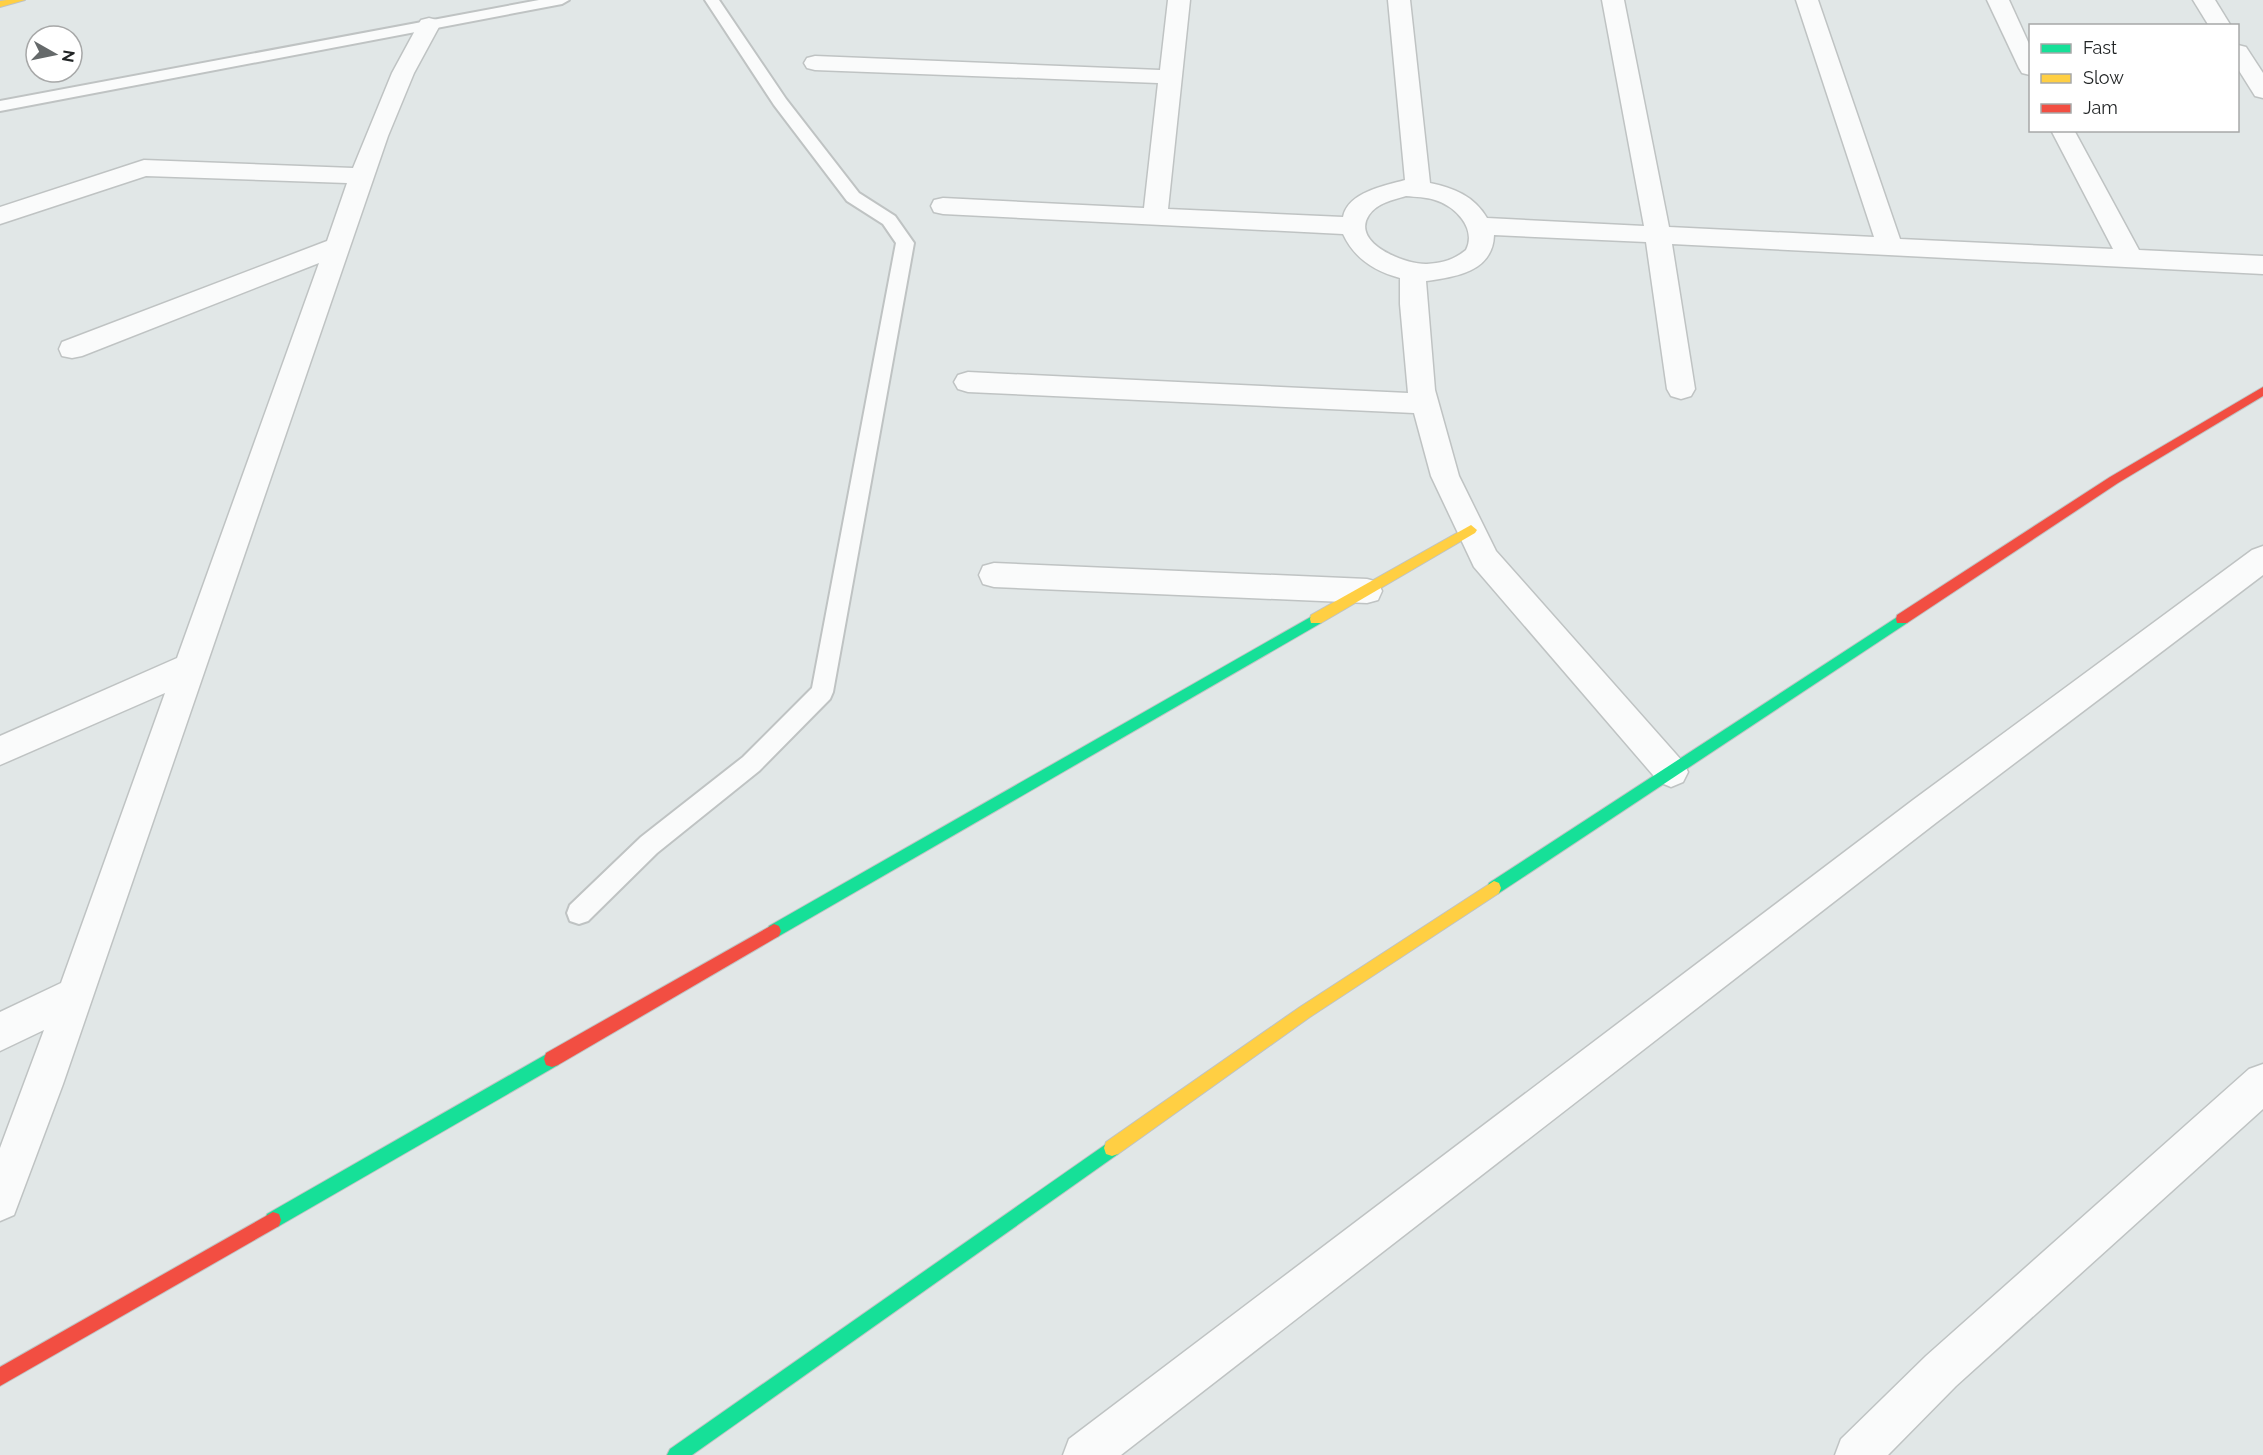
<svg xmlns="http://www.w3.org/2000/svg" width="2263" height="1455" viewBox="0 0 2263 1455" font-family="Raleway,sans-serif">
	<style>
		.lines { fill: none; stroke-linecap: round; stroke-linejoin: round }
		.lane-casing { stroke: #bfc3c3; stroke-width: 4 }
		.street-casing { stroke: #bfc3c3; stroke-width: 3 }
		.fast-casing { stroke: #bfc3c3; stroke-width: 2 }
		.slow-casing { stroke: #bfc3c3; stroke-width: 2 }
		.jam-casing { stroke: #bfc3c3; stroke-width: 2 }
		.lane { fill: #fafbfb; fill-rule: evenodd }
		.street { fill: #fafbfb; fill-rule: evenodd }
		.fast { fill: #16e098; fill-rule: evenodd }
		.slow { fill: #ffcf43; fill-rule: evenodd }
		.jam { fill: #f24e42; fill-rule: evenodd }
	</style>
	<rect width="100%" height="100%" fill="#e1e7e7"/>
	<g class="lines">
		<defs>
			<g id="lane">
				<path d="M539,0H569L562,4L0,111V101Z"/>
				<path d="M705,0H719L786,99L859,193L895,216L914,243L833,692L830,699L759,771L657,853L588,921L579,924L570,921L567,913L570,905L641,837L743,757L812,688L896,243L883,224L847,201L774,105Z"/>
			</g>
			<g id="street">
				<path d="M1168,0H1190L1168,209L1343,217C1348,192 1384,186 1405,180L1388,0H1410L1430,183C1454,188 1474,196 1487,218L1644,226L1602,0H1624L1669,227L1874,237L1796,0H1818L1900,239L2113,249L2051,130H2074L2139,250L2263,256V274L1672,244L1695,389L1691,396L1681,399L1671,396L1667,389L1646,242L1494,235C1493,272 1455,277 1426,281L1435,390L1459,476L1496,551L1683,762L1688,772L1683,782L1671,787L1659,782L1474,567L1431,476L1414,413L968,392L958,389L954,382L958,375L968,372L1408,393L1400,304V278C1374,271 1354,258 1343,234L943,214L934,212L931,206L934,200L943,198L1144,208L1158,83L815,70L807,68L804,63L807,58L815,56L1160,70ZM1406,196C1416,197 1426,197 1435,200C1455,206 1477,228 1466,250C1454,260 1442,263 1427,264C1406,265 1350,243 1369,215C1377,203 1393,200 1406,196Z"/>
				<path d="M1987,0H2009L2030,46V75L2022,73L2019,68Z"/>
				<path d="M2193,0H2215L2231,26H2209Z"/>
				<path d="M429,18L437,20L440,25L414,73L388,136L63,1084L14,1215L0,1221V1148L44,1030L0,1051V1012L61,983L165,693L0,765V736L177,658L319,263L82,356L72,358L62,356L59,349L62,342L327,241L347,183L146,176L0,224V207L144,160L353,168L392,73L418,25L421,20Z"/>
				<path d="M2238,45L2246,47L2263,73V98L2255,96L2238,69Z"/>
				<path d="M2263,546V575L1937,822L1121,1455H1063L1069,1439L1913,800L2252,550Z"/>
				<path d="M994,563L1367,579L1378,582L1382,591L1378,600L1367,603L994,587L983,584L979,575L983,566Z"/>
				<path d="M2263,1064V1109L1956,1386L1888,1455H1835L1841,1439L1926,1356L2249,1069Z"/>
			</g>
			<g id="fast">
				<path d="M1316,614L1322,619L1321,623L779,936L774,938L769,936L767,931L769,926Z"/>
				<path d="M1902,614L1908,619L1907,623L1499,893L1494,895L1489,893L1487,888L1489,883Z"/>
				<path d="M552,1051L558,1053L560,1059L558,1065L279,1226L273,1228L267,1226L265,1220L267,1214Z"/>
				<path d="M1112,1140L1118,1142L1120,1148L1118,1154L692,1455H667L670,1449Z"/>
			</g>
			<g id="slow">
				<path d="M7,0H25L0,7V1Z"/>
				<path d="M1471,525L1477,530L1475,533L1321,623H1311L1310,619L1311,615Z"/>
				<path d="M1494,881L1499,883L1501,888L1499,893L1310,1017L1118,1154L1112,1156L1106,1154L1104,1148L1106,1142L1300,1007Z"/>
			</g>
			<g id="jam">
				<path d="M2263,387V396L2118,483L1907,623H1897L1896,619L1897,615L2110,477Z"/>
				<path d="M774,924L779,926L781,931L779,936L558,1065L552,1067L546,1065L544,1059L546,1053Z"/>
				<path d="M273,1212L279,1214L281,1220L279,1226L0,1386V1367Z"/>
			</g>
		</defs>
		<use href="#lane" class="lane-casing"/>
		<use href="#street" class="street-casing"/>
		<use href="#fast" class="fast-casing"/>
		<use href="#slow" class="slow-casing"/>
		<use href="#jam" class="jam-casing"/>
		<use href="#lane" class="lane"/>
		<use href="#street" class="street"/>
		<use href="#fast" class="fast"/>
		<use href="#slow" class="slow"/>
		<use href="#jam" class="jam"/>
	</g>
	<rect x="2029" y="24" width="210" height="108" fill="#ffffff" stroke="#a7a8a8" stroke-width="1.5"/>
	<rect x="2041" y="44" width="30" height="9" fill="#16e098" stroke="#a7a8a8" stroke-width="1.5"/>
	<text x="2083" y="54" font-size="18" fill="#222526">Fast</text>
	<rect x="2041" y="74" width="30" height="9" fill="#ffcf43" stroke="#a7a8a8" stroke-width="1.5"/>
	<text x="2083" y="84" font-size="18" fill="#222526">Slow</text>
	<rect x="2041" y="104" width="30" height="9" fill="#f24e42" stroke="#a7a8a8" stroke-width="1.5"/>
	<text x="2083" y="114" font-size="18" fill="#222526">Jam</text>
	<g transform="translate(54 54) rotate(99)"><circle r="28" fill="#ffffff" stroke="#a7a8a8" stroke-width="1.5"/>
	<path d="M0-4.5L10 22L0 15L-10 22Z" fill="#65696a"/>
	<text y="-9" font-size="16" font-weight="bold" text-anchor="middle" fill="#222526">N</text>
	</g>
</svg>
